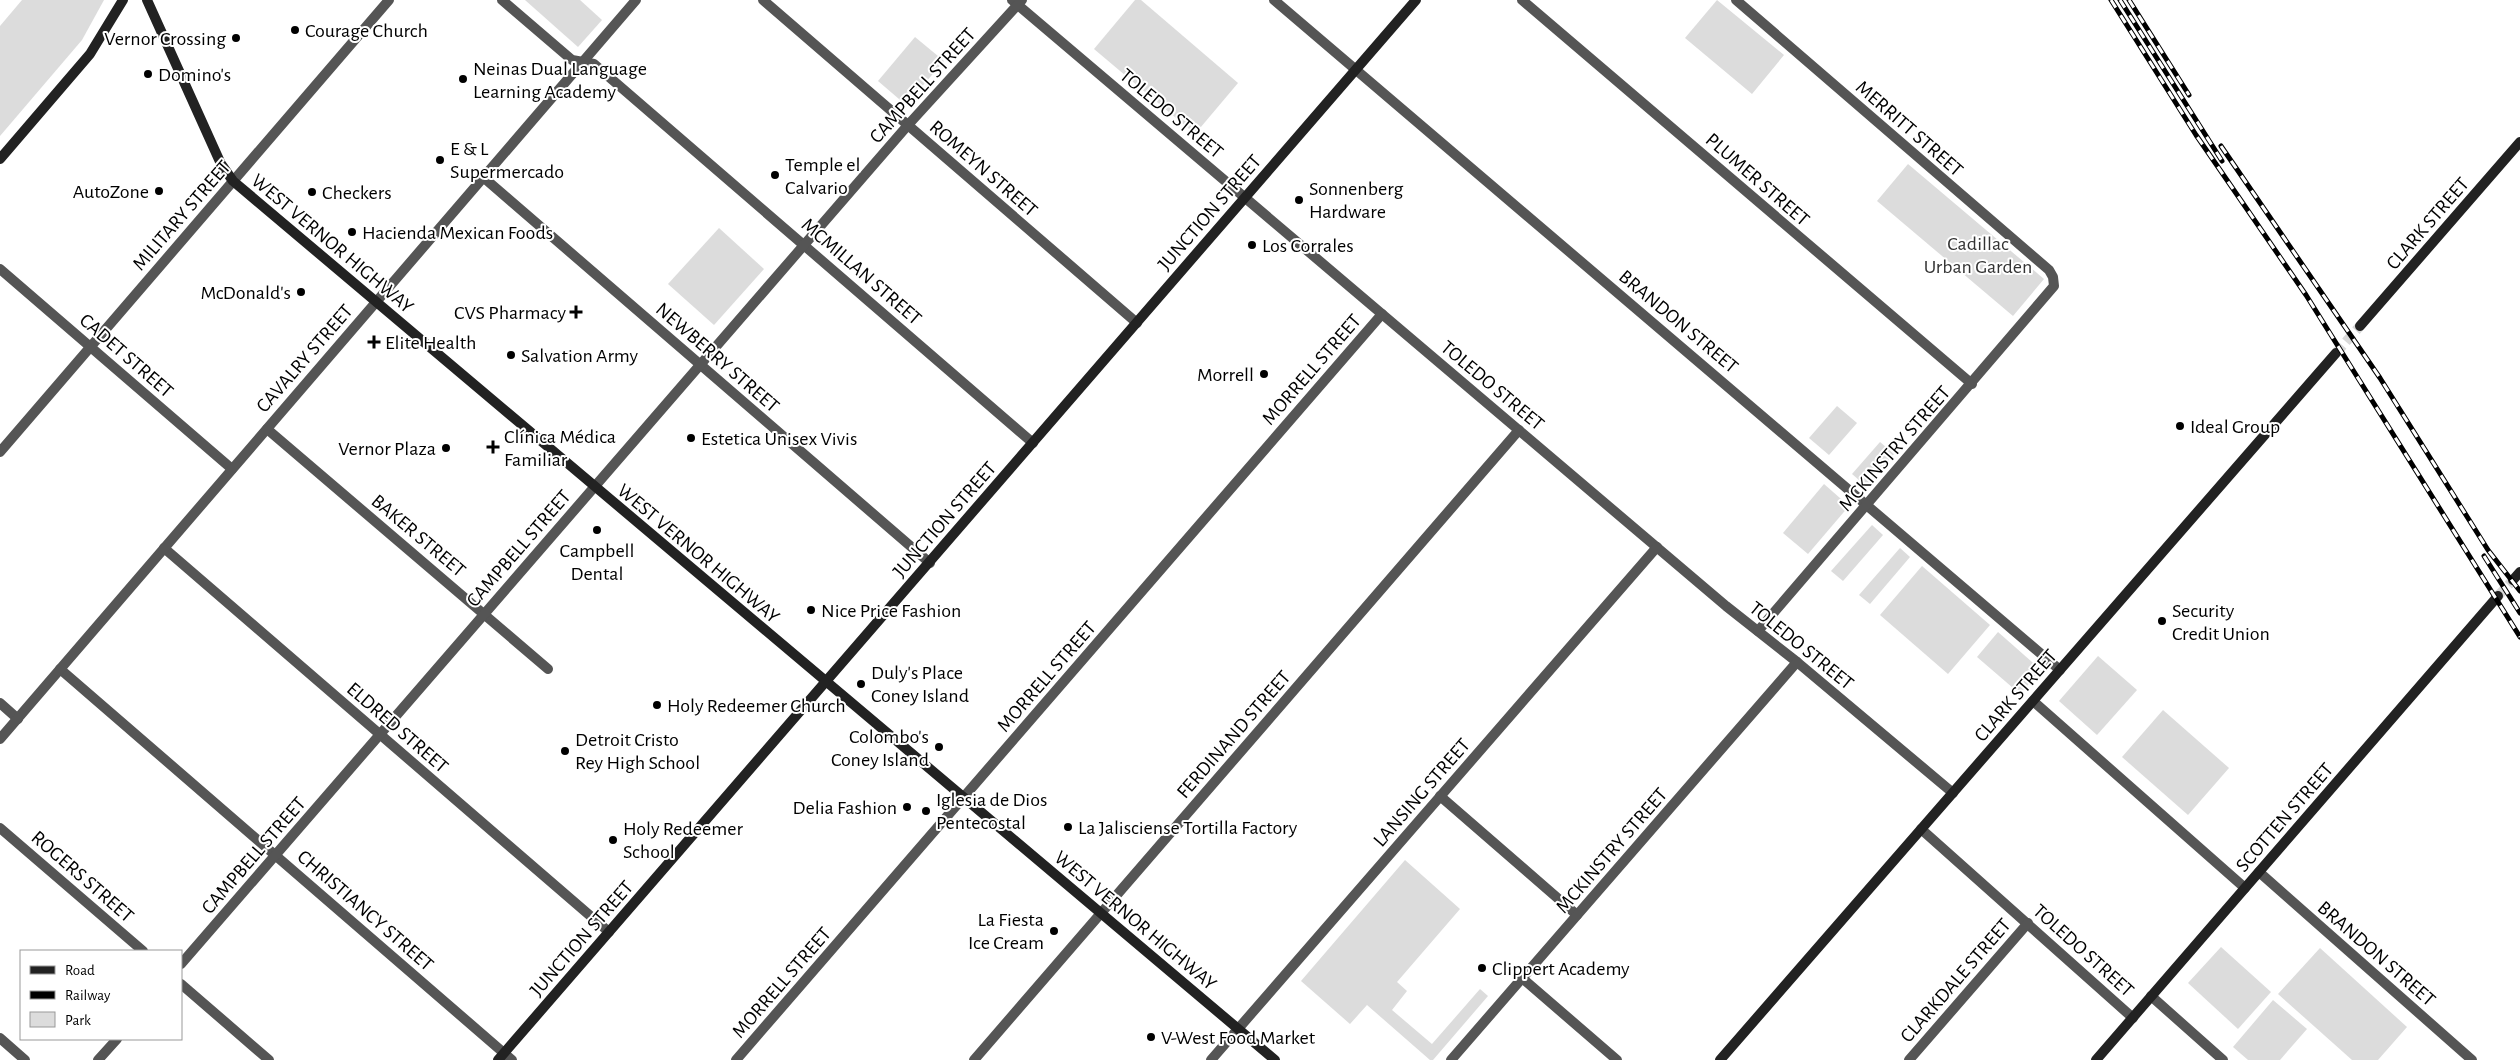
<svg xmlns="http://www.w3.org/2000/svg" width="2520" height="1060" viewBox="0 0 2520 1060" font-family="'Alegreya Sans',sans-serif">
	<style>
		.green { fill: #dcdcdc }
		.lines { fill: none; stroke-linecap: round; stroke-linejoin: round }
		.secondary-tunnel { stroke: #d9d9d9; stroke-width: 10; stroke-dasharray: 10 5; stroke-linecap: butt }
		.street { stroke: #555; stroke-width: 10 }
		.secondary { stroke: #222; stroke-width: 10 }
		.rail-casing { stroke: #000; stroke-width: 5 }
		.rail { stroke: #fff; stroke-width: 3; stroke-dasharray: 9; stroke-linecap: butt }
		.poi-dot { fill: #000; stroke: #fff; stroke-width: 2 }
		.labels { text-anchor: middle; stroke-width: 4; stroke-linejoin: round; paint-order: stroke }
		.poi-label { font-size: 20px; fill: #000; stroke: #fff; text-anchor: start }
		.street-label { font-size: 20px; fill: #000; stroke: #fff }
		.park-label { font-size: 20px; fill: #333; stroke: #fff }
	</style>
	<rect width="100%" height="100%" fill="#fff"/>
	<g class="green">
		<path d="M22,0H104L82,40L0,136V26Z"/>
		<path d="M525,0H580L602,20L578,47Z"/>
		<path d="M1135,0H1141L1238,83L1195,134L1094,49Z"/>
		<path d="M1717,0L1784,55L1752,94L1685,38Z"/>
		<path d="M915,37L944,61L906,105L878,81Z"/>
		<path d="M1908,164L2044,279L2013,316L1877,201Z"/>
		<path d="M719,228L764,269L714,325L668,284Z"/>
		<path d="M1837,406L1857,423L1829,455L1809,438Z"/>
		<path d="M1880,442L1894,454L1866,486L1852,474Z"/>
		<path d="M1824,484L1849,506L1808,554L1783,533Z"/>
		<path d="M1872,525L1883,535L1843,581L1831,571Z"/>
		<path d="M1900,548L1910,557L1870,604L1859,595Z"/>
		<path d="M1922,566L1990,625L1948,674L1880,615Z"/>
		<path d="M1998,632L2041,670L2020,694L1977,657Z"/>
		<path d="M2098,656L2137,690L2097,735L2059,701Z"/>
		<path d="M2163,710L2229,768L2188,815L2122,757Z"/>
		<path d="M1405,860L1460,909L1397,982L1407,991L1392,1010L1432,1044L1480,989L1488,996L1433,1060H1430L1367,1005L1350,1024L1301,981Z"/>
		<path d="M2221,947L2271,992L2238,1029L2188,983Z"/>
		<path d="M2320,948L2407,1027L2378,1060H2352L2278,994Z"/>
		<path d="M2273,1000L2307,1029L2280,1060H2248L2233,1047Z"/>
	</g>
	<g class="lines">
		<g class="secondary-tunnel">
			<path d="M2336,353L2360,326"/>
			<path d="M2498,596L2513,580"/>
		</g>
		<g class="street">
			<path d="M502,0L572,60L594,64L1033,443"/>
			<path d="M763,0L1137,323"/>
			<path d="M1012,0L1726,606L1797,662L1953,793"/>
			<path d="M1274,0L2060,670"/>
			<path d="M1522,0L1972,384"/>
			<path d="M1736,0L2049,270L2053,277L2054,286L1758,631"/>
			<path d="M483,177L930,563"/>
			<path d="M0,269L232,469"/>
			<path d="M267,429L548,669"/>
			<path d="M0,452L389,0"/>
			<path d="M164,548L609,932"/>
			<path d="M60,669L512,1060"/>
			<path d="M2033,701L2245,888"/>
			<path d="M0,703L18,719"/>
			<path d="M0,739L636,0"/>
			<path d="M1440,796L1577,915"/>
			<path d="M0,828L143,951"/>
			<path d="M1921,829L2133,1018"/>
			<path d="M2259,872L2472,1060"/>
			<path d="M181,964L908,125L1022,0"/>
			<path d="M1522,978L1617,1060"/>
			<path d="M181,984L269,1060"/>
			<path d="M2151,996L2223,1060"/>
			<path d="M0,1038L25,1060"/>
			<path d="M98,1060L117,1039"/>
			<path d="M736,1060L1382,314"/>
			<path d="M974,1060L1519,430"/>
			<path d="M1211,1060L1657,547"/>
			<path d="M1451,1060L1797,662"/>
			<path d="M1909,1060L2028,923"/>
		</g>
		<g class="secondary">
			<path d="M147,0L221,164L233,181L1275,1060"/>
			<path d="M0,159L90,54L123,0"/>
			<path d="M2360,326L2520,142"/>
			<path d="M2513,580L2520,572"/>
			<path d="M498,1060L1416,0"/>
			<path d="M1720,1060L2336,353"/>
			<path d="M2096,1060L2498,596"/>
		</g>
		<defs>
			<g id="rail">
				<path d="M2111,0L2196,135L2306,295L2520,637"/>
				<path d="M2120,0L2222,161"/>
				<path d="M2129,0L2189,95"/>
				<path d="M2221,146L2380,378L2488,550L2520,591"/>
				<path d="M2484,556L2520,613"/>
			</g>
		</defs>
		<use href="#rail" class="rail-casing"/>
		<use href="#rail" class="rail"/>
	</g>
	<g class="poi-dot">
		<circle cx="295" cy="30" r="5"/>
		<circle cx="236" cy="38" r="5"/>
		<circle cx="148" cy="74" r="5"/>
		<circle cx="463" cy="79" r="5"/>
		<circle cx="440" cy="160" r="5"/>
		<circle cx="775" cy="175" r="5"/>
		<circle cx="159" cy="191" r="5"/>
		<circle cx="312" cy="192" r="5"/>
		<circle cx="1299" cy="200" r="5"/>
		<circle cx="352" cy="232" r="5"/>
		<circle cx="1252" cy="245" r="5"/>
		<circle cx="301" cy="292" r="5"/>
		<path d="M573.5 304.5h5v5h5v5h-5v5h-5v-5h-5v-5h5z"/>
		<path d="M371.5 334.5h5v5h5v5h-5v5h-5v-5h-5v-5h5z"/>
		<circle cx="511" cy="355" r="5"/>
		<circle cx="1264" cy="374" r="5"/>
		<circle cx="2180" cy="426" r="5"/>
		<circle cx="691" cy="438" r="5"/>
		<path d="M490.5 439.5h5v5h5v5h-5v5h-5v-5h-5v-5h5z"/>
		<circle cx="446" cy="448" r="5"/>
		<circle cx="597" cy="530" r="5"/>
		<circle cx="811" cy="610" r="5"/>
		<circle cx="2162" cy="621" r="5"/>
		<circle cx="861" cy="684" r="5"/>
		<circle cx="657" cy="705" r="5"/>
		<circle cx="939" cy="747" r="5"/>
		<circle cx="565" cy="751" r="5"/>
		<circle cx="907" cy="807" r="5"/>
		<circle cx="926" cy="811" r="5"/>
		<circle cx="1068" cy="827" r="5"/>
		<circle cx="613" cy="840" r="5"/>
		<circle cx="1054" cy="931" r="5"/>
		<circle cx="1482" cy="968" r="5"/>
		<circle cx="1151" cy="1037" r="5"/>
	</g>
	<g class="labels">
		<g class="poi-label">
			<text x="305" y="37">Courage Church</text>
			<text x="226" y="45" text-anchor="end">Vernor Crossing</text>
			<text x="473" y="75">Neinas Dual Language<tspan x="473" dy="23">Learning Academy</tspan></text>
			<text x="158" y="81">Domino's</text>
			<text x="450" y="155">E &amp; L<tspan x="450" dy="23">Supermercado</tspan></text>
			<text x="785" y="171">Temple el<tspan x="785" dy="23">Calvario</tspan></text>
			<text x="1309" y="195">Sonnenberg<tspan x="1309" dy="23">Hardware</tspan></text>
			<text x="149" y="198" text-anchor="end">AutoZone</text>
			<text x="322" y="199">Checkers</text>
			<text x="362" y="239">Hacienda Mexican Foods</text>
			<text x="1262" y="252">Los Corrales</text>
			<text x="291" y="299" text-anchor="end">McDonald's</text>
			<text x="566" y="319" text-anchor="end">CVS Pharmacy</text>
			<text x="385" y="349">Elite Health</text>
			<text x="521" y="362">Salvation Army</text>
			<text x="1254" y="381" text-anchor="end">Morrell</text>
			<text x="2190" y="433">Ideal Group</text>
			<text x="504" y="443">Clínica Médica<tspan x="504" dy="23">Familiar</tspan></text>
			<text x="701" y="445">Estetica Unisex Vivis</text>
			<text x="436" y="455" text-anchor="end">Vernor Plaza</text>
			<text x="597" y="557" text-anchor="middle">Campbell<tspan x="597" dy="23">Dental</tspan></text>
			<text x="821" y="617">Nice Price Fashion</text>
			<text x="2172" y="617">Security<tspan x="2172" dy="23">Credit Union</tspan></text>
			<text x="871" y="679">Duly's Place<tspan x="871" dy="23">Coney Island</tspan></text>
			<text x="667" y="712">Holy Redeemer Church</text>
			<text x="929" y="743" text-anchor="end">Colombo's<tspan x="929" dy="23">Coney Island</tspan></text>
			<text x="575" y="746">Detroit Cristo<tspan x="575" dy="23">Rey High School</tspan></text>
			<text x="936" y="806">Iglesia de Dios<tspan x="936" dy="23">Pentecostal</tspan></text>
			<text x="897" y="814" text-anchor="end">Delia Fashion</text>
			<text x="1078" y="834">La Jalisciense Tortilla Factory</text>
			<text x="623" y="835">Holy Redeemer<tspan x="623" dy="23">School</tspan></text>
			<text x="1044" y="926" text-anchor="end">La Fiesta<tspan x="1044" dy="23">Ice Cream</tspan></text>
			<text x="1492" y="975">Clippert Academy</text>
			<text x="1161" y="1044">V-West Food Market</text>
		</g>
		<g class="street-label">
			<text transform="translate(922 85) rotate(-48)" y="7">CAMPBELL STREET</text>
			<text transform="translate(1172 113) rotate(40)" y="7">TOLEDO STREET</text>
			<text transform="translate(1910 128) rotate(41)" y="7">MERRITT STREET</text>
			<text transform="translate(984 168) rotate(41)" y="7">ROMEYN STREET</text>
			<text transform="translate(1758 179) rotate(41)" y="7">PLUMER STREET</text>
			<text transform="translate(1209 212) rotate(-49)" y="7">JUNCTION STREET</text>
			<text transform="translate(181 215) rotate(-49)" y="7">MILITARY STREET</text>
			<text transform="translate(2427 223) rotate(-49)" y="7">CLARK STREET</text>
			<text transform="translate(333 243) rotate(40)" y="7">WEST VERNOR HIGHWAY</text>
			<text transform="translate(862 271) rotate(41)" y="7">MCMILLAN STREET</text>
			<text transform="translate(1679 321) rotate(40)" y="7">BRANDON STREET</text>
			<text transform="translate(127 355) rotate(41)" y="7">CADET STREET</text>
			<text transform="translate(718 357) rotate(41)" y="7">NEWBERRY STREET</text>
			<text transform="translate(304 358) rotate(-49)" y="7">CAVALRY STREET</text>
			<text transform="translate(1311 369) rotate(-49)" y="7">MORRELL STREET</text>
			<text transform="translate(1493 385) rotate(40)" y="7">TOLEDO STREET</text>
			<text transform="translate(1894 448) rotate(-49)" y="7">MCKINSTRY STREET</text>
			<text transform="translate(944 519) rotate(-49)" y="7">JUNCTION STREET</text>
			<text transform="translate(419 535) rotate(40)" y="7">BAKER STREET</text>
			<text transform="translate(518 548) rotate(-49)" y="7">CAMPBELL STREET</text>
			<text transform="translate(699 553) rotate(40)" y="7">WEST VERNOR HIGHWAY</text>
			<text transform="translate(1802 645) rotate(39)" y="7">TOLEDO STREET</text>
			<text transform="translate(1046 676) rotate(-49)" y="7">MORRELL STREET</text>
			<text transform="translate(2015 695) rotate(-49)" y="7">CLARK STREET</text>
			<text transform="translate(398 727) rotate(41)" y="7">ELDRED STREET</text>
			<text transform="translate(1233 734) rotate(-49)" y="7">FERDINAND STREET</text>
			<text transform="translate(1421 792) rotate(-49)" y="7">LANSING STREET</text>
			<text transform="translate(2284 817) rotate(-49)" y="7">SCOTTEN STREET</text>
			<text transform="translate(1611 850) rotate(-49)" y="7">MCKINSTRY STREET</text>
			<text transform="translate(253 855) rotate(-49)" y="7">CAMPBELL STREET</text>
			<text transform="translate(83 876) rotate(41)" y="7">ROGERS STREET</text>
			<text transform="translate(366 910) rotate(41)" y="7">CHRISTIANCY STREET</text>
			<text transform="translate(1136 920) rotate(40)" y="7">WEST VERNOR HIGHWAY</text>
			<text transform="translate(581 938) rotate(-49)" y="7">JUNCTION STREET</text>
			<text transform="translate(2084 950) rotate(42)" y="7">TOLEDO STREET</text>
			<text transform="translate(2377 953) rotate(41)" y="7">BRANDON STREET</text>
			<text transform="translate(1955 980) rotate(-49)" y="7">CLARKDALE STREET</text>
			<text transform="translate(781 982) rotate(-49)" y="7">MORRELL STREET</text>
		</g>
		<g class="park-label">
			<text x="1978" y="250">Cadillac<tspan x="1978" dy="23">Urban Garden</tspan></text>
		</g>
	</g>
	<rect x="20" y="950" width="162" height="90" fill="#ffffff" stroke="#999999"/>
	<rect x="30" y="966" width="25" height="8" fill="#222222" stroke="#999999"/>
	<text x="65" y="975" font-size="15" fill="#000000">Road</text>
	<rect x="30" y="991" width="25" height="8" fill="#000000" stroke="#999999"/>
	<text x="65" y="1000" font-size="15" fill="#000000">Railway</text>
	<rect x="30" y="1012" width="25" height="15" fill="#dcdcdc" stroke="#999999"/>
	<text x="65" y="1025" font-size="15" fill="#000000">Park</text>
</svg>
